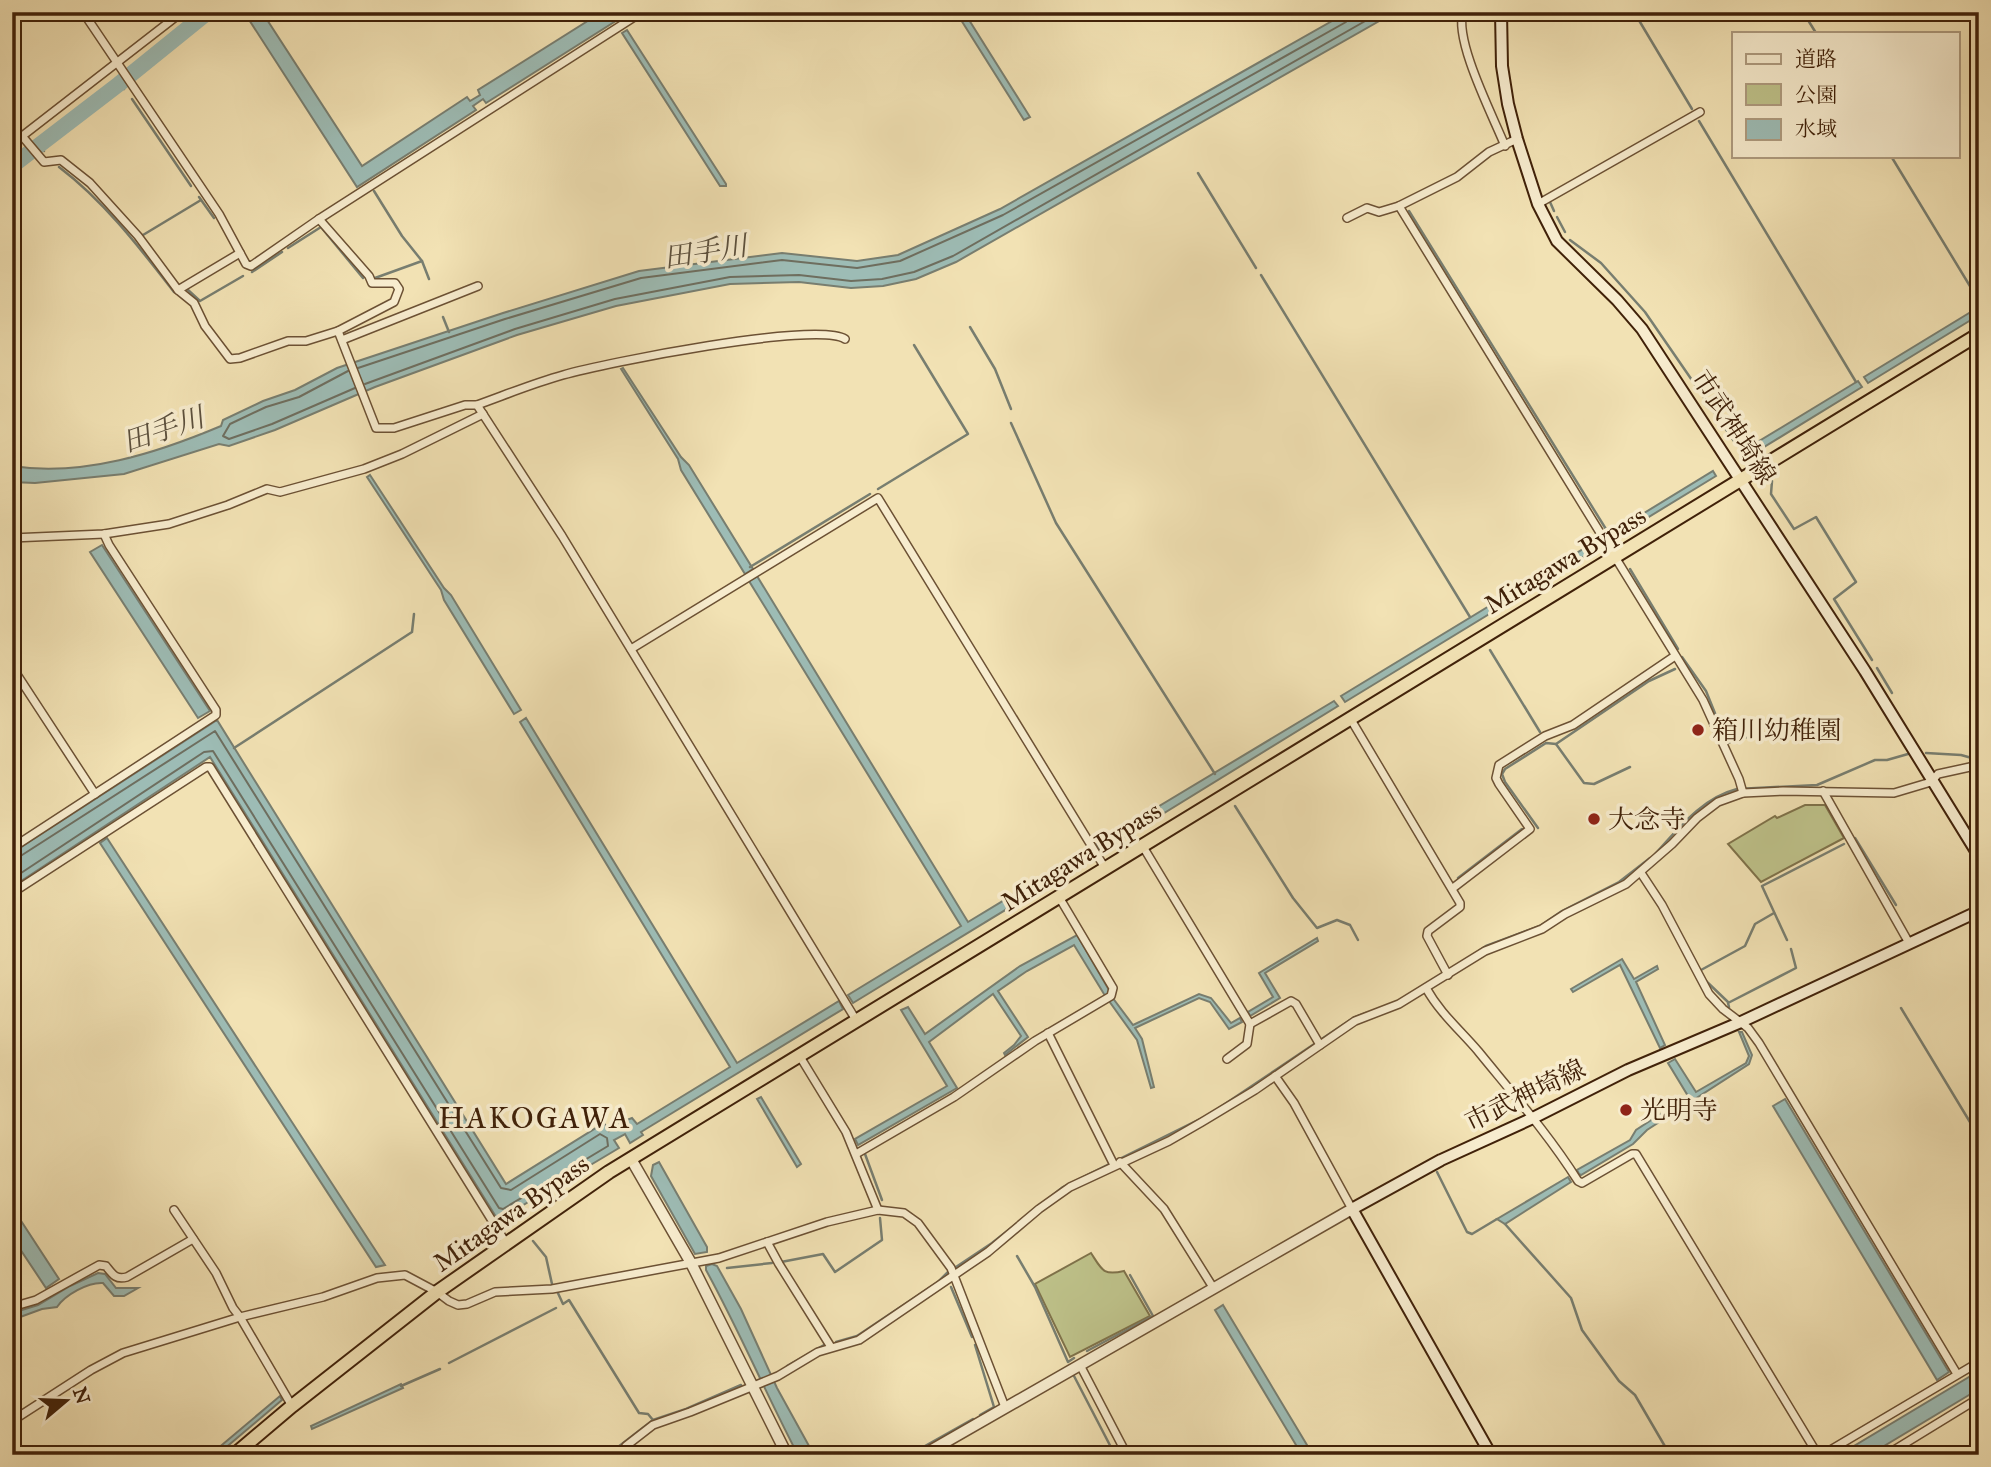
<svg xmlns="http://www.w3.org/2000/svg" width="1991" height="1467" viewBox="0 0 1991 1467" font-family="'IM FELL Great Primer','Noto Serif JP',serif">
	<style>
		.green { fill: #bec28a; stroke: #7f724a; stroke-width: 2 }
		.water { fill: #9dbcb5; stroke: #787e70; stroke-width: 2 }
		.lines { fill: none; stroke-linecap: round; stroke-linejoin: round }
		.shore { stroke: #6e6e5f; stroke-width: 2 }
		.stream { stroke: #787e70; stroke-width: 2.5 }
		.river { stroke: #9dbcb5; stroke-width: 16 }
		.minor-casing { stroke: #6c5134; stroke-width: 10 }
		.tertiary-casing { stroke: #6c5134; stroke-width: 13 }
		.secondary-casing { stroke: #402109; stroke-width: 14 }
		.trunk-casing { stroke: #402109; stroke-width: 16 }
		.minor { stroke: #f7ecce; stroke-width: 7 }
		.tertiary { stroke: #f7ecce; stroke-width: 10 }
		.secondary { stroke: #f7ecce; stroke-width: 10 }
		.trunk { stroke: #f2e2b4; stroke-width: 12 }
		.poi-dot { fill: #8f2418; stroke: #f7ecce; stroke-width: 2.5 }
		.labels { text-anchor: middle; stroke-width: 7; stroke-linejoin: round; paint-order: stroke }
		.street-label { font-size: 26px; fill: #402109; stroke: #f7ecce }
		.poi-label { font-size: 26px; fill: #402109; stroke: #f7ecce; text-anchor: start }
		.water-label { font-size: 28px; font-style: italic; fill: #5c503d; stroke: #f7ecce }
		.quarter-label { font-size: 30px; letter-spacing: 2px; fill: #402109; stroke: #f7ecce }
	</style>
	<rect width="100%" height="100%" fill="#f2e2b4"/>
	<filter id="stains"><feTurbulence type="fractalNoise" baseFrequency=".00286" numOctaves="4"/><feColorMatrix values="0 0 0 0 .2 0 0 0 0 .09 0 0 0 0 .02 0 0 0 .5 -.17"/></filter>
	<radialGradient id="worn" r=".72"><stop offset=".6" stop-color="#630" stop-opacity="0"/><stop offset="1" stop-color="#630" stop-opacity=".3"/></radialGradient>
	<g class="green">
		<path d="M1805,805H1825L1844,838L1761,882L1728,844L1775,816L1777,818Z"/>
		<path d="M1091,1253C1102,1270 1103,1276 1124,1271L1150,1316L1070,1357L1035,1284Z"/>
	</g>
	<g class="water">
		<path d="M244,12H262L362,166L467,97L470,101L480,95L478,90L602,12H630L486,103L483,99L473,106L476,110L357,187Z"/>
		<path d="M956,12H964L1030,117L1024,120Z"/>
		<path d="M1348,12H1395L956,262L916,279L883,286L851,288L799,282L730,284L616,306L517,335L375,387L275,430L229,446L219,444L124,474L35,483L12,482V466C83,477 157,453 221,426L223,420L263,401L295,390L337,368L503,313L639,271L782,253L857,261L898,255L1000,209Z"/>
		<path d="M627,30L726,184V186H720L622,33Z"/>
		<path d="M1979,307V315L1868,383L1864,377Z"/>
		<path d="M623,368L681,457L689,465L753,569L745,574L681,470L678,459L621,369Z"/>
		<path d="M1858,381L1862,387L1751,455L1741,452Z"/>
		<path d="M1713,471L1716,476L1611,540L1608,535Z"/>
		<path d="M370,475L444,588L451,595L521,710L514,714L444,600L441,590L367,477Z"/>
		<path d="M1598,540L1601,546L1345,702L1341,696Z"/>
		<path d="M102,545L210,711L198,718L90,552Z"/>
		<path d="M757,576L968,922L1087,850L1092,857L853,1003L848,995L961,926L749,581Z"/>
		<path d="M1334,701L1338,706L1101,852L1096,844Z"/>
		<path d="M526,718L737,1063L839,1001L843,1009L641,1132L643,1135L630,1143L625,1134L614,1140L619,1148L498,1220L210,757L12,887V853L217,720L506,1184L604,1123L609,1131L619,1124L615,1117L623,1112L627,1120L632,1118L637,1124L730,1067L520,722Z"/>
		<path d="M107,838L385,1265L376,1267L100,843Z"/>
		<path d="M1077,935L1109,990V993L1133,1025L1199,994L1211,998L1231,1023L1240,1018L1242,1022L1229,1029L1210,1002L1199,998L1135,1028L1142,1039L1154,1087L1151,1088L1137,1040L1104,994L1074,945L1027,971L998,991L1028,1037L1005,1055L1004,1053L1014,1045L1021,1036L993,994L929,1042L957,1088L858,1145L855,1139L947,1086L901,1010L908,1007L925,1034L1020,966Z"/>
		<path d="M1317,938L1318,941L1265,973L1280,998L1250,1016L1248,1012L1273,997L1259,973Z"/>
		<path d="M1622,959L1634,979L1657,966L1658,969L1636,982L1665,1045L1660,1048L1620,965L1573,992L1571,989Z"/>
		<path d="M1739,1032H1742L1752,1055L1749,1064L1647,1130L1633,1144L1581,1175L1579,1174L1577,1170L1630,1140L1636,1130L1688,1096L1668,1063L1675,1059L1696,1092L1746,1063L1749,1056Z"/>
		<path d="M761,1097L801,1164L797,1167L757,1099Z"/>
		<path d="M1785,1099L1949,1372L1937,1380L1773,1106Z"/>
		<path d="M659,1162L707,1247V1252L695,1254L651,1176L653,1165Z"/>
		<path d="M1568,1177L1571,1182L1505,1224L1497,1219Z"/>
		<path d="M12,1207L59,1279L46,1288L12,1237Z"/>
		<path d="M712,1264L717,1266L741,1309L777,1388L814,1455H798C766,1394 739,1330 706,1270V1266Z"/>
		<path d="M98,1273L105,1274L116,1288H138L124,1296H114L103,1283C88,1282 65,1295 57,1307L42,1309L12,1320V1313L38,1305L70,1286Z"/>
		<path d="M1223,1305L1313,1455H1302L1215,1310Z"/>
		<path d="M1979,1371V1389L1869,1455H1839Z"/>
		<path d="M401,1384L403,1388L312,1429L311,1426Z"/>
		<path d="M280,1396L282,1400L217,1455H210Z"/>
	</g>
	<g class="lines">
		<g class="shore">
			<path d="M358,368L505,319L641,278L782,260L857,268L900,261L1003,215L1346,22L1350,12"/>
			<path d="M348,371L299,397L266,407L230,424L223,436L229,439L272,424L355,388"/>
			<path d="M365,384L515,329L615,299L730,277L799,275L851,281L882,279L914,272L953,256L1381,12"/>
			<path d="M12,858L19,857L215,731L501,1188L511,1190L600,1134L607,1138L608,1146L503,1209L499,1208L213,751L204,752L12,879"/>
		</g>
		<g class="stream">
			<path d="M1634,12L1692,109"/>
			<path d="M1803,12L1816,33"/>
			<path d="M119,84L124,89"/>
			<path d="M132,99L191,186"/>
			<path d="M1699,121L1856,382"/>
			<path d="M17,146L25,156"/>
			<path d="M39,146L44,151"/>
			<path d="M1891,156L1979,301"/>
			<path d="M59,167C105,202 139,247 174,292"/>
			<path d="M1198,173L1256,268"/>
			<path d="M374,191L402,236L422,261L429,279"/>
			<path d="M199,197L214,218"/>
			<path d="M1550,202L1554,211"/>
			<path d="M1409,211L1609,534"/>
			<path d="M1557,217L1565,232"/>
			<path d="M143,235L201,200"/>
			<path d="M1570,240L1601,263L1645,312L1736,444L1744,450"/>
			<path d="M288,248L321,227L363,278"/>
			<path d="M252,272L282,252"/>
			<path d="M1261,275L1470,617"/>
			<path d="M375,278L422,261"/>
			<path d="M188,290L200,301L243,276"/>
			<path d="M443,317L449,332"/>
			<path d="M970,327L995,369L1011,409"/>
			<path d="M1011,423L1056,523L1215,774"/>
			<path d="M1772,481L1771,494L1794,529L1816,517L1856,582L1834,599L1872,660"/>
			<path d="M878,489L968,434L914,345"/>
			<path d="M750,567L870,494"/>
			<path d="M1630,569L1678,649"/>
			<path d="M1490,650L1540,732"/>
			<path d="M1682,657L1706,691L1727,743L1763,732"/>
			<path d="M1877,668L1892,693"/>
			<path d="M1556,744L1584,783L1594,784L1630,767"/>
			<path d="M234,748L412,632L414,614"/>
			<path d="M1926,753L1961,755L1979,760"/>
			<path d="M1235,806L1293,898L1317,928L1337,920L1350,925L1358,940"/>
			<path d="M1538,828L1505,782L1502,774L1505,769L1546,743L1556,744L1649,681L1675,669"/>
			<path d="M1855,838L1896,905"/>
			<path d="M1655,854C1679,828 1702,798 1737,789L1817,785L1875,760H1887L1908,754"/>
			<path d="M1458,878L1522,829"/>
			<path d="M1787,940L1762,886L1844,844"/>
			<path d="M1467,959L1486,946L1540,926L1562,911L1619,882L1650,858"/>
			<path d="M1701,970L1745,946L1755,924L1774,913"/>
			<path d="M1705,980L1728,1002"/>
			<path d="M1729,1007L1728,1003L1796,968L1791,949"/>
			<path d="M1901,1008L1979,1137"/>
			<path d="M1219,1108L1353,1018L1366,1013"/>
			<path d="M865,1154L882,1200"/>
			<path d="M1437,1172L1467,1232L1472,1234L1497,1219"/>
			<path d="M1505,1224L1571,1298L1582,1330L1619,1381L1635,1395L1670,1455"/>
			<path d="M533,1241L546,1257L552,1284"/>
			<path d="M1017,1256L1035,1287L1068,1362L1074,1358"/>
			<path d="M781,1262L823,1254L835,1272L882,1240L880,1218"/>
			<path d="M956,1267L992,1243L1063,1187L1204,1117"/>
			<path d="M727,1268L772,1263"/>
			<path d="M951,1287L972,1337"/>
			<path d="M557,1291L563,1304L569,1300L639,1413L648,1414L653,1420"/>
			<path d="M836,1342L857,1336L938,1282L948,1272"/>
			<path d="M975,1345L994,1407L980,1415"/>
			<path d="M1087,1351L1153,1316L1130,1275"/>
			<path d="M449,1363L556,1308"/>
			<path d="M787,1366L824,1345"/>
			<path d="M1074,1376L1115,1455"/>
			<path d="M401,1386L440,1369"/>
			<path d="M598,1455L618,1447L653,1420L686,1409L741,1385"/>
			<path d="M615,1455L618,1447"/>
			<path d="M909,1455L973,1419"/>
		</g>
		<path class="river" d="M12,166L119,84L208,12"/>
		<defs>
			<g id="minor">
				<path d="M83,12L219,214L246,264L251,266L319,219L642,12"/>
				<path d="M1463,12C1454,41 1493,116 1505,146"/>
				<path d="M22,136L44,162L61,160L90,183L138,236L178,290L194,303L205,326L230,359L240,358L288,341H306L338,331L394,302L399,289L395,283H372L369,276L319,219"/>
				<path d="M12,144L182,12"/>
				<path d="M1538,204L1700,112"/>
				<path d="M1399,206L1703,700L1739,779L1743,793"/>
				<path d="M1347,218L1367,208L1379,212L1399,206L1457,177L1489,152L1517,139"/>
				<path d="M178,290L240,253"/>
				<path d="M338,331L376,428H394L465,405H477L562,536L856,1020"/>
				<path d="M342,340L478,286"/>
				<path d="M477,405C505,395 534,383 563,375C604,363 816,321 845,339"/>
				<path d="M12,538L104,534L169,524L228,505L267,489L280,492L364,469L402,454L483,414"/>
				<path d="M631,649L878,498L1105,868"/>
				<path d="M12,667L95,794"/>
				<path d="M1350,718L1460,903V907L1428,931L1427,936L1448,975"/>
				<path d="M1823,791L1909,943"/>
				<path d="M1142,845L1250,1024L1247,1044L1227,1059"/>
				<path d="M12,848L216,715V710L109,545L104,534"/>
				<path d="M1641,873L1662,905L1709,994L1723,1009L1748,1028L1759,1043L1957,1374"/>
				<path d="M1453,888L1530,829L1499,784L1496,778L1499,765L1545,736L1573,725L1675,656"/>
				<path d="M12,893L206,767H210L506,1243"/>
				<path d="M1426,988C1440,1013 1460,1030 1478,1051C1513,1094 1549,1135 1578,1181L1582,1183L1632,1154H1636L1818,1455"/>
				<path d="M1250,1024L1291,1001L1296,1004L1320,1045"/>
				<path d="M1048,1033L1114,1165"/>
				<path d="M799,1055L846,1132L878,1210"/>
				<path d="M1275,1076L1294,1103L1352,1209"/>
				<path d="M856,1154L954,1097L1035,1041L1111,996L1113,988L1059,897"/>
				<path d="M1120,1162L1164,1209L1214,1289"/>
				<path d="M174,1210L216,1273L233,1308L240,1317L292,1406"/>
				<path d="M767,1242L779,1264L831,1347"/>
				<path d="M12,1307L36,1300L99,1265L106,1266C113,1275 116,1280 127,1277L193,1239"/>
				<path d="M1080,1365L1127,1455"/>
				<path d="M12,1421L91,1370L123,1353L240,1317L323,1297L377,1278L405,1275L437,1292L449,1301L458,1305L467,1304L495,1292L552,1289L719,1258L827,1222L878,1210L904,1213L918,1223L951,1268L1005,1407"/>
				<path d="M620,1455L626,1446L653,1425L690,1412L778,1376L818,1352L859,1340L988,1252L1039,1209L1070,1187L1169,1141L1202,1122L1255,1090L1355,1021L1399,1004L1485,951L1542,929L1565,914L1626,884L1672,844L1697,818L1718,802L1743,793L1783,791L1894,793L1931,782L1938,774L1979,765"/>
				<path d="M1822,1455L1979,1362"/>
				<path d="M1886,1455L1979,1398"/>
			</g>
			<g id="tertiary">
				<path d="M631,1159L691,1263L787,1455"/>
				<path d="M923,1455L1352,1209"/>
			</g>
			<g id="secondary">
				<path d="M1501,12L1502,66L1508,104L1517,139L1538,204L1557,241L1617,300L1642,329L1865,671L1979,856"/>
				<path d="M1491,1455L1352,1209L1441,1160L1533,1118L1628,1070L1741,1022L1979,911"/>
			</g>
			<path id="trunk" d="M234,1455L292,1406L437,1292L609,1172L1979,334"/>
		</defs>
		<use href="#minor" class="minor-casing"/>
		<use href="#tertiary" class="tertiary-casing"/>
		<use href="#secondary" class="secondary-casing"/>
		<use href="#trunk" class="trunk-casing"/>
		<use href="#minor" class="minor"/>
		<use href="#tertiary" class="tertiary"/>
		<use href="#secondary" class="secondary"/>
		<use href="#trunk" class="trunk"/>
	</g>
	<g class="poi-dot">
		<circle cx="1698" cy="730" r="7"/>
		<circle cx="1594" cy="819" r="7"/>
		<circle cx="1626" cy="1110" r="7"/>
	</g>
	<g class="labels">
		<g class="street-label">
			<text transform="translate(1734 427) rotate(57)" y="9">市武神埼線</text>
			<text transform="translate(1565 560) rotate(-31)" y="9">Mitagawa Bypass</text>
			<text transform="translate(1081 856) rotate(-32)" y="9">Mitagawa Bypass</text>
			<text transform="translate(1525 1095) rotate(-26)" y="9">市武神埼線</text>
			<text transform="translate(511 1213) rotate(-35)" y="9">Mitagawa Bypass</text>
		</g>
		<g class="poi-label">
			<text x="1712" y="739">箱川幼稚園</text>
			<text x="1608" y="828">大念寺</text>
			<text x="1640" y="1119">光明寺</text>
		</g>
		<g class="water-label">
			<text transform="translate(705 251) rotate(-9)" y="10">田手川</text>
			<text transform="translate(163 429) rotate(-19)" y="10">田手川</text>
		</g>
		<g class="quarter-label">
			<text x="535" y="1128">HAKOGAWA</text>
		</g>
	</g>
	<rect width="1991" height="1467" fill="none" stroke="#f2e2b4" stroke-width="42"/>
	<rect x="14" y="14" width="1963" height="1439" fill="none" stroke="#402109" stroke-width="3.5"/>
	<rect x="21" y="21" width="1949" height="1425" fill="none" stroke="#402109" stroke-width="2"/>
	<rect x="1732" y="32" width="228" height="126" fill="#f7ecce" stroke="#ae9b7f" stroke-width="2"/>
	<rect x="1746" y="54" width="35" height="10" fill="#f7ecce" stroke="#ae9b7f" stroke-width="2"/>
	<text x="1795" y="66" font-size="21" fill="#402109">道路</text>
	<rect x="1746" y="84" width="35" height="21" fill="#bec28a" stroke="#ae9b7f" stroke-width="2"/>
	<text x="1795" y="102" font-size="21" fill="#402109">公園</text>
	<rect x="1746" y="119" width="35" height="21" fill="#9dbcb5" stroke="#ae9b7f" stroke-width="2"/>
	<text x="1795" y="136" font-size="21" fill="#402109">水域</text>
	<g transform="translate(66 1401) rotate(71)" stroke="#f7ecce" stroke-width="5" paint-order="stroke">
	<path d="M0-5L12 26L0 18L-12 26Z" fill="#402109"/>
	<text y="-10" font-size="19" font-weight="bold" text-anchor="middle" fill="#402109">N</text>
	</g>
	<rect width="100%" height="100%" filter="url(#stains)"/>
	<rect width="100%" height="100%" fill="url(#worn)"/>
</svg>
